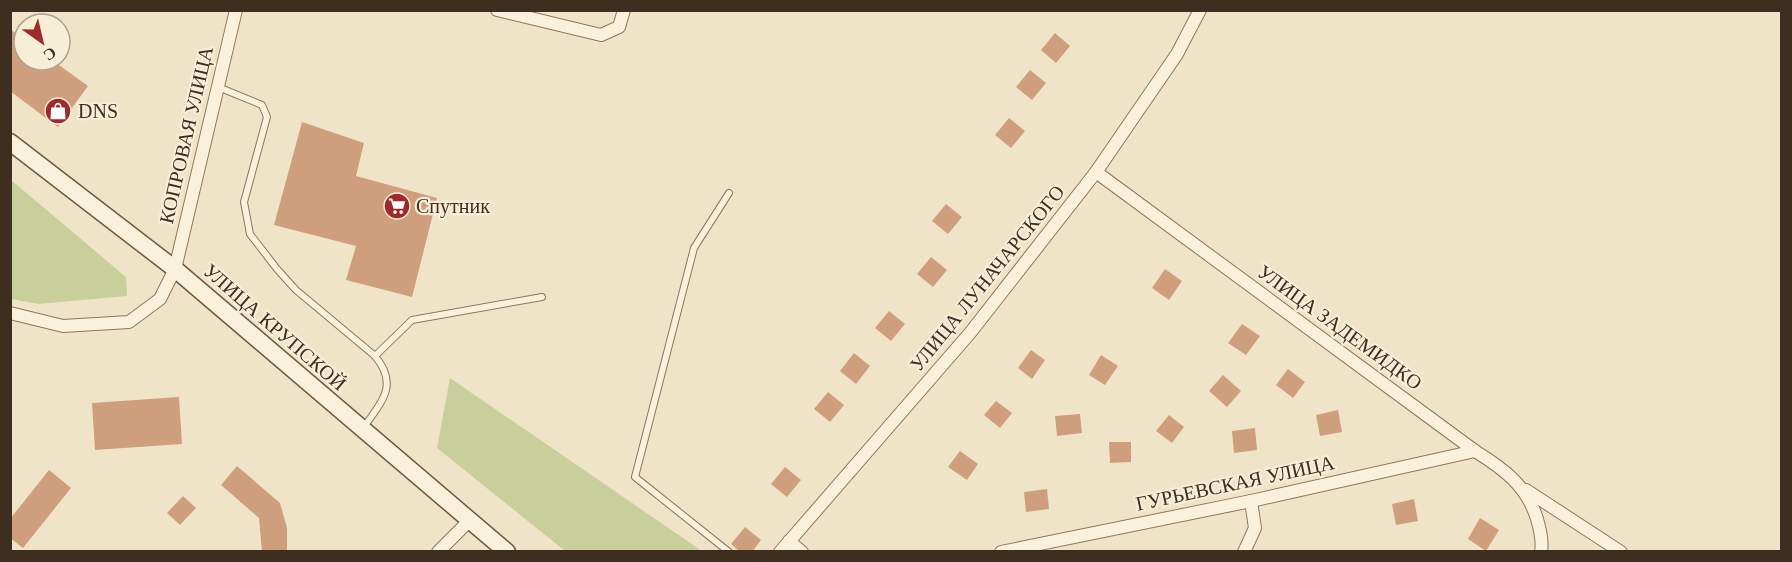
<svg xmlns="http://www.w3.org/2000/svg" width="1792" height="562" viewBox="0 0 1792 562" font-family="'Times New Roman',serif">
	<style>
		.green { fill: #c9cf9b }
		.building { fill: #cf9f7d }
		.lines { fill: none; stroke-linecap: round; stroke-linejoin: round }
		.lane-casing { stroke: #8d765c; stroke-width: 8 }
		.street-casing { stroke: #8d765c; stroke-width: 14 }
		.secondary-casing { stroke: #6f573f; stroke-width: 19 }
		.lane { stroke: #faf1dc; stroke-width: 6 }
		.street { stroke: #faf1dc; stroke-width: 12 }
		.secondary { stroke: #faf1dc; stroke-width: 16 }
		.labels { text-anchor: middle; stroke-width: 4.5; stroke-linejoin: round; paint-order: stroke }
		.poi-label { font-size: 20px; fill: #3d2e20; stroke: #f7eed8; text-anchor: start }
		.street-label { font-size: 20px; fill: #3d2e20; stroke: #f7eed8 }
	</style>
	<rect width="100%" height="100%" fill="#f0e4c8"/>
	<g class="green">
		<path d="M11,180L126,277L127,296L38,304L11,299Z"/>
		<path d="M450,378L702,551H565L437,448Z"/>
	</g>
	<g class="building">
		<path d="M10,29L24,39V60H52L88,86L58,127L10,91Z"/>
		<path d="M1055,33L1070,46L1056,63L1041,50Z"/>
		<path d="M1030,70L1046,83L1032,100L1016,87Z"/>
		<path d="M1009,118L1025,131L1011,148L995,135Z"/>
		<path d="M302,122L364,143L356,176L437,198L412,297L346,280L356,246L274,225Z"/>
		<path d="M946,204L962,217L948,234L932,221Z"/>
		<path d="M931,257L947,270L933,287L917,274Z"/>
		<path d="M1165,269L1182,281L1169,300L1152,288Z"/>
		<path d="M889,311L905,324L891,341L875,328Z"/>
		<path d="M1242,324L1260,336L1246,355L1228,343Z"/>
		<path d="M1031,350L1045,360L1032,379L1018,368Z"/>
		<path d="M854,353L870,366L856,384L840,371Z"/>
		<path d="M1101,355L1118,366L1105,385L1089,375Z"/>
		<path d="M1288,369L1305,382L1293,398L1276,385Z"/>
		<path d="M1223,375L1241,391L1227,407L1209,391Z"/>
		<path d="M828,392L844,405L830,422L814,409Z"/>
		<path d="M179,397L182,444L95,450L92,403Z"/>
		<path d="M996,401L1012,413L1000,428L984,415Z"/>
		<path d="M1338,410L1342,432L1320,436L1316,415Z"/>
		<path d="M1080,414L1082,433L1057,436L1055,416Z"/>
		<path d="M1169,415L1184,427L1172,443L1156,431Z"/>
		<path d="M1255,428L1257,450L1234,453L1232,431Z"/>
		<path d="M1109,442H1131V462L1110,463Z"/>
		<path d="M960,451L978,464L967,480L948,467Z"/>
		<path d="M237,466L280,503L287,528V552H262L259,518L221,485Z"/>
		<path d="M785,467L801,480L787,497L771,484Z"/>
		<path d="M49,470L71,488L23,548L10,538V519Z"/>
		<path d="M1047,489L1049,509L1026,512L1024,492Z"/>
		<path d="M183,496L196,508L180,525L167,513Z"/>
		<path d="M1414,499L1418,521L1396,525L1392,504Z"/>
		<path d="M1480,518L1499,530L1486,551L1468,539Z"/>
		<path d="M745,527L761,540L752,552H740L731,544Z"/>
	</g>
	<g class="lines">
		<defs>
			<g id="lane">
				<path d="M218,87L262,105L267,117L244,202L250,234L277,269L296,290L375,356C399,385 382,401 364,427"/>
				<path d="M729,193L694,248L635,477L729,552"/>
				<path d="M375,356L412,320L542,297"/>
			</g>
			<g id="street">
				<path d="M497,10L601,35L619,27L624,10"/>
				<path d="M1096,172L1475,451C1504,469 1527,486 1537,519C1540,529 1543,541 1541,552"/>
				<path d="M10,313L63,326L129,322L160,299L175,269L236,10"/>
				<path d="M1526,490L1621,552"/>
				<path d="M789,541L802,552"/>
				<path d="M438,552L469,521"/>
				<path d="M780,552L970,333L1096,172L1177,54L1200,10"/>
				<path d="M1001,552L1251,501L1475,451"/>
				<path d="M1244,552L1255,528L1251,501"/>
			</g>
			<path id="secondary" d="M10,142L175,269L507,552"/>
		</defs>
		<use href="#lane" class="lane-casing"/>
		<use href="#street" class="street-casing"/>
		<use href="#secondary" class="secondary-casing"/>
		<use href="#lane" class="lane"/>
		<use href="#street" class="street"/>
		<use href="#secondary" class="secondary"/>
	</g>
	<defs>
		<symbol id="shop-disc" viewBox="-11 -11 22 22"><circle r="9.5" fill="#9e2a2b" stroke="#f7eed8"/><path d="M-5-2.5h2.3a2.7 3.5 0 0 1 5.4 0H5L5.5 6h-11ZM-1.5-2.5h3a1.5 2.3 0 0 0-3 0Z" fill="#fff"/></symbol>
		<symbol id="supermarket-disc" viewBox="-11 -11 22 22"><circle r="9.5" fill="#9e2a2b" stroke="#f7eed8"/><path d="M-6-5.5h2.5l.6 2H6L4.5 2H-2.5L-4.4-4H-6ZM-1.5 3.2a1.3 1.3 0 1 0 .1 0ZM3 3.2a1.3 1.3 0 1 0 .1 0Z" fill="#fff"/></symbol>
	</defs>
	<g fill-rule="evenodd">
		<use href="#shop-disc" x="43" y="96" width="30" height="30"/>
		<use href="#supermarket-disc" x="382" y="191" width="30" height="30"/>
	</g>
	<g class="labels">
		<g class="poi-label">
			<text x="78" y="118">DNS</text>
			<text x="416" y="213">Спутник</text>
		</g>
		<g class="street-label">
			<text transform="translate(186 135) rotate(-77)" y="7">КОПРОВАЯ УЛИЦА</text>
			<text transform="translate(987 278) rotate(-51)" y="7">УЛИЦА ЛУНАЧАРСКОГО</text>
			<text transform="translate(275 327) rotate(41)" y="7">УЛИЦА КРУПСКОЙ</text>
			<text transform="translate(1340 327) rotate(36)" y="7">УЛИЦА ЗАДЕМИДКО</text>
			<text transform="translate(1235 483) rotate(-12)" y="7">ГУРЬЕВСКАЯ УЛИЦА</text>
		</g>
	</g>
	<rect width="1792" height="562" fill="none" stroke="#3d2e20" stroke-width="24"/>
	<g transform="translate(42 42) rotate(146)"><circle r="28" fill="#f7eed8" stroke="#ada18e" stroke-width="1.5"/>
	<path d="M0-4.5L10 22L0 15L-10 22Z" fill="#9e2a2b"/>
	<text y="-9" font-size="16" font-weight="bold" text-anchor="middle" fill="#3d2e20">С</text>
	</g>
</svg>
